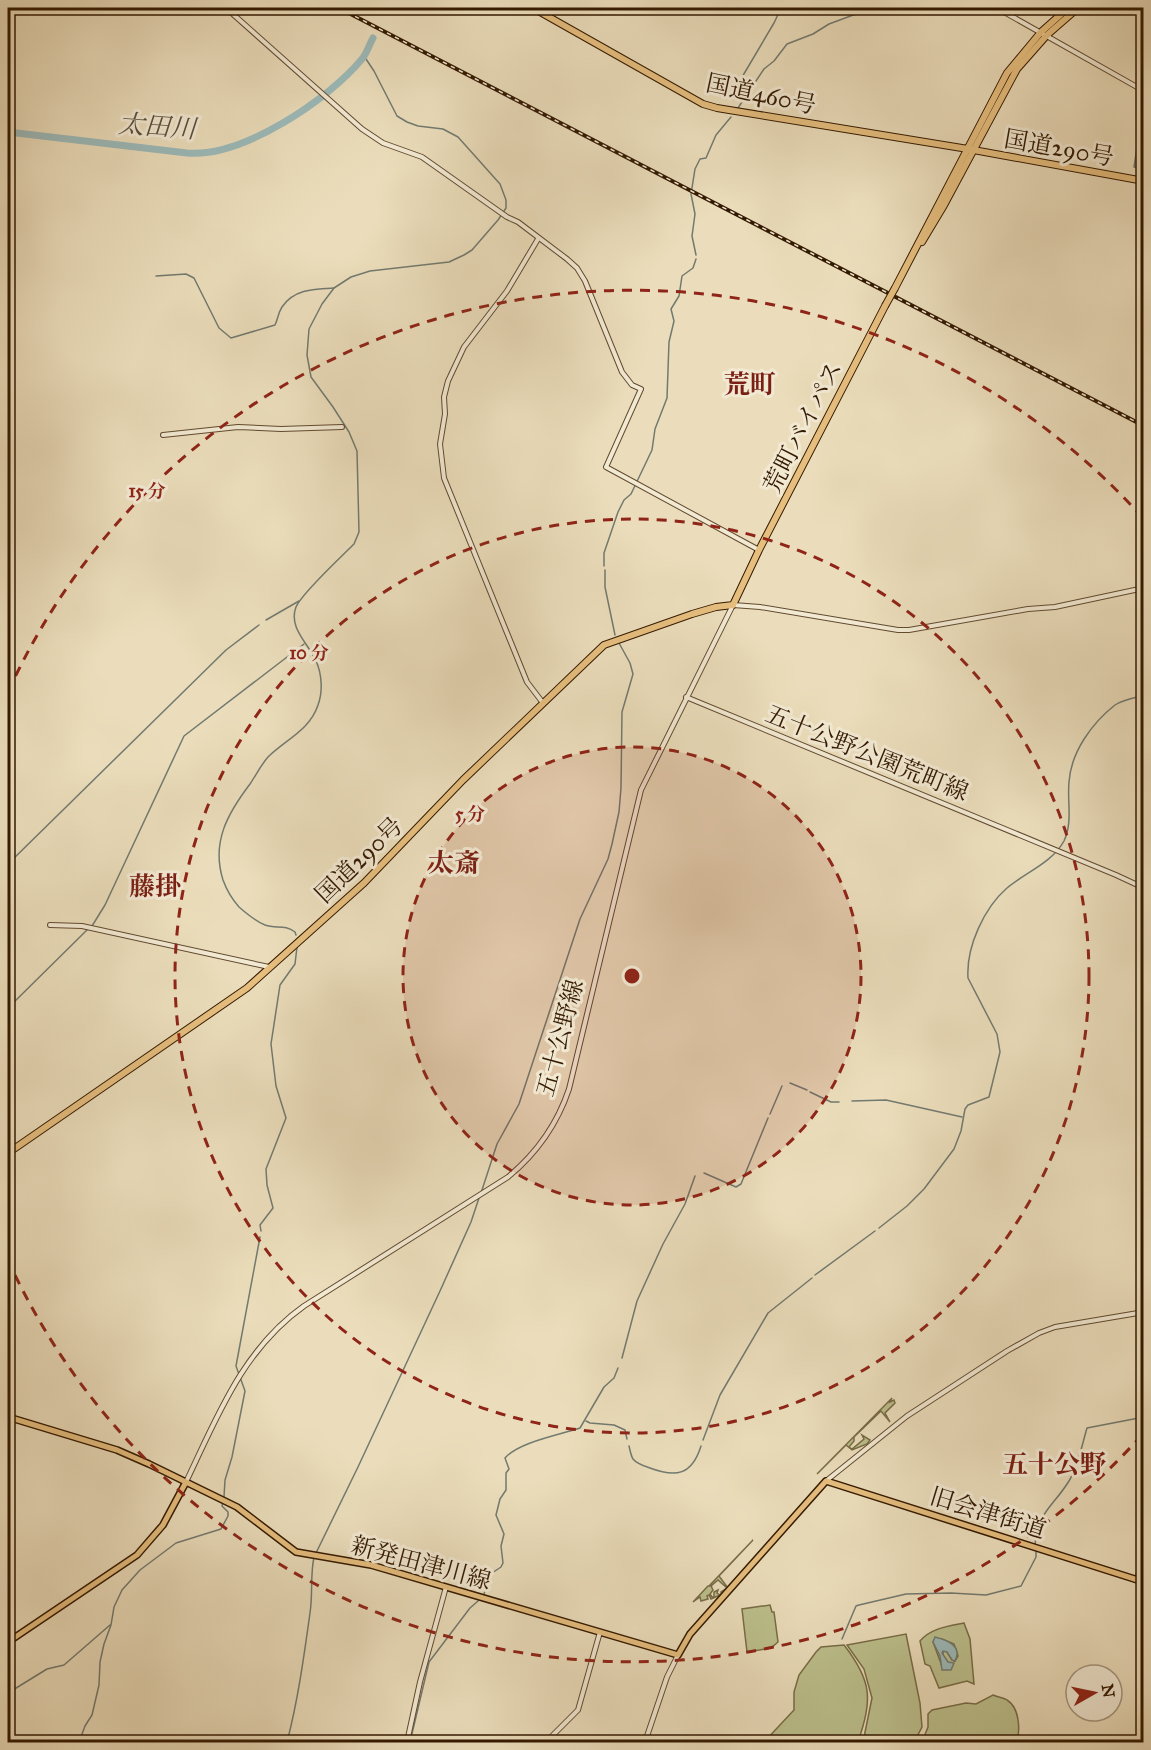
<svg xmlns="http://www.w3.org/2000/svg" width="1151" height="1750" viewBox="0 0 1151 1750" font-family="'IM FELL Great Primer','Noto Serif JP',serif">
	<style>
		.green { fill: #bcc08d; stroke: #786c46; stroke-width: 1.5; fill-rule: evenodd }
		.water { fill: #9cbaba; stroke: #727a70; stroke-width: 1.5 }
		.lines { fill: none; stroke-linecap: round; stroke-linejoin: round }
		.stream { stroke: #727a70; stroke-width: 1.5 }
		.river { stroke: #9cbaba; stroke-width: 7 }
		.minor-casing { stroke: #614a2f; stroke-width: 6 }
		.major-casing { stroke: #331900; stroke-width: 8 }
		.highway-casing { stroke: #331900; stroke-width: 8 }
		.minor { stroke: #f2e9d3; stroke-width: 4 }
		.major { stroke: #e6be7e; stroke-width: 5 }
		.highway { stroke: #e6be7e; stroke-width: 6 }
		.rail-casing { stroke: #331900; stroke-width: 4 }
		.rail { stroke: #f2e9d3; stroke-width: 1.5; stroke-dasharray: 4.5; stroke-linecap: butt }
		.highway-bridge-casing { stroke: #331900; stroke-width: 8; stroke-linecap: butt }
		.highway-bridge { stroke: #e6be7e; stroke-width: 6 }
		.ring { fill: none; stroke: #8f2418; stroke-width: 3; stroke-dasharray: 10 8 }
		.labels { text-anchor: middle; stroke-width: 6; stroke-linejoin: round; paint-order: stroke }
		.street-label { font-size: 24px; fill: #331900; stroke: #f2e9d3 }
		.water-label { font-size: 26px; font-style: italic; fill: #585141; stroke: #f2e9d3 }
		.neighbourhood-label { font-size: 26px; font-weight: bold; fill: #7a1f14; stroke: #f2e9d3 }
		.centre { fill: #8f2418; stroke: #f2e9d3; stroke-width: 3 }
		.ring-label { font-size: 18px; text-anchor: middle; font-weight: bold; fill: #8f2418; stroke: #f2e9d3; stroke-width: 6; stroke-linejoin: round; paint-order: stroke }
	</style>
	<rect width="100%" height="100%" fill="#ebddbb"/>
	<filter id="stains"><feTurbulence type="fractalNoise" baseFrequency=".00333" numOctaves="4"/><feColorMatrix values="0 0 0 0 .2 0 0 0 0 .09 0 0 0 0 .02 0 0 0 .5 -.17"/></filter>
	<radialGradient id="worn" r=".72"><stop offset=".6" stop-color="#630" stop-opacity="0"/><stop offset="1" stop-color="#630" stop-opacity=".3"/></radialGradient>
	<g class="green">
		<path d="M892,1398L890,1402L894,1400L895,1403L885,1413L890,1422L881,1411L854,1437V1441L849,1447L852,1449L864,1439L862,1435L870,1440L867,1444L852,1450L846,1445L817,1474Z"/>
		<path d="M753,1540L719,1576L728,1588L724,1594H721V1592L727,1588L718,1580L711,1586L713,1590L710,1594L712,1597H714V1592L718,1590L717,1593L720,1595L711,1599L709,1595L707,1596L708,1599L701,1601L700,1597L693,1602L708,1586H711L710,1585Z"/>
		<path d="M770,1605L772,1612H774L778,1642L771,1648L747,1652L742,1609Z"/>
		<path d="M964,1623L970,1639L974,1684L967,1681L939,1688L930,1666L925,1664L920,1641C931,1628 949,1626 964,1623ZM942,1639L954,1644L958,1656L955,1661L952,1660L947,1652L943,1650V1656L948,1662L942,1666L933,1642Z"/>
		<path d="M906,1634L920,1703L922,1727L914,1742H863L872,1698L864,1669L847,1645Z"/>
		<path d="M844,1645C873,1682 872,1700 858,1742H764L794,1710V1692L799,1675L816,1652L821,1647Z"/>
		<path d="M993,1695C997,1697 1004,1698 1007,1700C1020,1708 1020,1730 1017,1742H922L928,1727V1714L932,1710L966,1703L976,1704Z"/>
	</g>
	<g class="water">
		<path d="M1143,109V169L1134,167Z"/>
		<path d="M935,1637C947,1640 963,1646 955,1661L952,1660L947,1652L943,1651L942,1653L948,1662L954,1663L951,1670H942L940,1656L933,1642Z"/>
	</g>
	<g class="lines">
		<g class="stream">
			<path d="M735,89L774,23L781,8"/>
			<path d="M738,108L764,69L774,61L787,44L813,34L829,24L864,11L882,8"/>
			<path d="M696,255L692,236L695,214L691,194L695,169L700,159L706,158L716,135L731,117"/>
			<path d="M156,276L186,274L194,278L219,328L231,338L275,325C278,319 278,313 282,307C294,289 314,289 334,288"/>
			<path d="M604,566V553L618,512L624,500L631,494L652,450L655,429L667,398L669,342L674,321L671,309L679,296L682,276L693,268L696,259"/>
			<path d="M605,570V587L615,635"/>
			<path d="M266,620L299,601"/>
			<path d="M1143,681L1144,680"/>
			<path d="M8,864L226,650L259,625"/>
			<path d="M92,926L105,905L184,736L304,644"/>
			<path d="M296,935L295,932C285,924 276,929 265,925C255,921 247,914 239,907C231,898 227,891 223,880C211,842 228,813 250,784C256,775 261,765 268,757C285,740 310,730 318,705C323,692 322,674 316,661C309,644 288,628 296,607C301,594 342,556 354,544L359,532L357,451L349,432L333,407L311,377L307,355L309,329L322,304L334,288L351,277L370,271L449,262L464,255L472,250L498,220L506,208V200L500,184L458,137L443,129L418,126L407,122L397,116L374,71L364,56"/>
			<path d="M8,1008L88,929"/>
			<path d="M790,1083L807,1090"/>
			<path d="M810,1092L831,1102H839"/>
			<path d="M852,1101L886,1100L962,1117"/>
			<path d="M770,1114L782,1086"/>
			<path d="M704,1173L736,1187L741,1184L768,1118"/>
			<path d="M481,1193L497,1144L519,1104L580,919L608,859L612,844L619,812L621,788L622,712L633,674L630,663L619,643"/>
			<path d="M879,1228L907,1206L924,1189L954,1149L961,1131L965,1109L968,1105L989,1097L1000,1052L997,1034L968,978C966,947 984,908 1007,888C1026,872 1052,863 1064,841C1073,822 1067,801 1069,782C1071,752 1092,723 1115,705C1122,700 1133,698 1141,696L1144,697"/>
			<path d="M261,1231L260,1225L273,1208L267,1185L266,1169L286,1118L276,1086L271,1044L280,985L295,964L297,947"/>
			<path d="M815,1275L875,1231"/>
			<path d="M622,1358L637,1301L663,1244L685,1204L695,1176"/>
			<path d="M586,1421L590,1423L614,1425L625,1430L627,1439"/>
			<path d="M703,1440L720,1395L768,1313L812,1278"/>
			<path d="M629,1446C630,1450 631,1456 633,1459C637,1464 644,1466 650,1468C676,1478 692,1475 701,1446"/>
			<path d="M224,1497L225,1480L232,1457L245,1391L236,1366L260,1237"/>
			<path d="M1035,1546C1037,1512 1053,1507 1069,1481C1078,1466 1082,1445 1087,1428L1144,1417"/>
			<path d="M316,1553L358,1467L440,1291L471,1222L479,1198"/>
			<path d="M484,1594L492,1573L501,1567L503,1563L501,1546L504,1534L496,1515L500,1499L506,1490V1473L509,1469L505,1458C519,1442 559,1435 580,1428L604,1387L614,1378L618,1368"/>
			<path d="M842,1639L856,1606L859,1605L906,1594L951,1593L986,1595L1021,1586L1036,1557V1551"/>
			<path d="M8,1693L47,1669L64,1665L110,1625"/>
			<path d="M79,1742L85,1726L92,1715L99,1685L100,1662L104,1644L111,1625L114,1607L122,1590L140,1570L176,1543L221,1529L228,1516V1512L222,1506L223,1502"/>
			<path d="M287,1742C298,1700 304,1656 310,1613C313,1594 310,1576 314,1557"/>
			<path d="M410,1742L429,1662L470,1608L478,1601"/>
		</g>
		<path class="river" d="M8,132L187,153C242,158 328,100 362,59C367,53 369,45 373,38"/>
		<defs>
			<g id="minor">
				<path d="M226,8L362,129L383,143L422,157L507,217L518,222L567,259L577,268L585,281L622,372L632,385L641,389L606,467L759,550"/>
				<path d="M997,8L1144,91"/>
				<path d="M538,239L507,291L464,347L448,381L444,397L445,414L440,444L444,478L527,682L543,703"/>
				<path d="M163,435L238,427L281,429L342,427"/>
				<path d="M686,697L1116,875L1144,888"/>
				<path d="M50,925L82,926L269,967"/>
				<path d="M826,1481L907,1416L1007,1351L1039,1333L1055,1327L1144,1312"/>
				<path d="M186,1482C217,1417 243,1349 304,1306L508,1177C537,1153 557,1125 569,1089L641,790L733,605L760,607L898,630H909L1028,609L1055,607L1144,588"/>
				<path d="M407,1742L420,1682L446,1587"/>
				<path d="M546,1742L578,1710L600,1632"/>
				<path d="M645,1742L667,1677L678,1655"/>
			</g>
			<g id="major">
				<path d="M8,1417L117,1450L149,1464L237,1507L296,1552L371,1565L678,1655L690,1634L826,1481L1144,1582"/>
				<path d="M1138,1580L1144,1560"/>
				<path d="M8,1642L137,1555L163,1525L186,1482"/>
			</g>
			<g id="highway">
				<path d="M533,8L703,104L717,108L968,149L1144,181"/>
				<path d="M922,242L943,207L1017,69L1047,35L1078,8"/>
				<path d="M895,288L1007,73L1041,32L1068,8"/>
				<path d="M8,1153L247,988L364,883L463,780L604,645L692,614L716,607L733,605L759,550L885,306"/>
			</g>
		</defs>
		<use href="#minor" class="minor-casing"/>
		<use href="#major" class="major-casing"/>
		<use href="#highway" class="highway-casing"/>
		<use href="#minor" class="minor"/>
		<use href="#major" class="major"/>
		<use href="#highway" class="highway"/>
		<defs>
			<path id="rail" d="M339,8L1144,426"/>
		</defs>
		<use href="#rail" class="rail-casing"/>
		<use href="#rail" class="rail"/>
		<defs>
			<path id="highway-bridge" d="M885,306L895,288"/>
		</defs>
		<use href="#highway-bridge" class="highway-bridge-casing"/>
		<use href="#highway-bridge" class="highway-bridge"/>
	</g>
	<circle cx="632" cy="976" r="229" fill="#8f2418" fill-opacity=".12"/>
	<g class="ring">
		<circle cx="632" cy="976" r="229"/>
		<circle cx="632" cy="976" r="457"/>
		<path d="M1142 1435A686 686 0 0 1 8 1260M8 692A686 686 0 0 1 1142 517"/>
	</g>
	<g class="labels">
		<g class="street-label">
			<text transform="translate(761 94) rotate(12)" y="8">国道460号</text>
			<text transform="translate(1059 148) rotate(10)" y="8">国道290号</text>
			<text transform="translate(803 427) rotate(-63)" y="8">荒町バイパス</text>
			<text transform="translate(867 753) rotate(22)" y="8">五十公野公園荒町線</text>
			<text transform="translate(359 860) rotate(-44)" y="8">国道290号</text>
			<text transform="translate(560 1038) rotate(-75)" y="8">五十公野線</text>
			<text transform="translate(988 1513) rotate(17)" y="8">旧会津街道</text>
			<text transform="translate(421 1563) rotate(15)" y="8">新発田津川線</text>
		</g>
		<g class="water-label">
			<text transform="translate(157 126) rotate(4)" y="9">太田川</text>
		</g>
		<g class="neighbourhood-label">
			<text x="750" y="393">荒町</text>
			<text x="454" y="872">太斎</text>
			<text x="155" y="895">藤掛</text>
			<text x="1054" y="1473">五十公野</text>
		</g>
	</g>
	<circle cx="632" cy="976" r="9" class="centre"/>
	<g class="ring-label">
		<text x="147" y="497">15 分</text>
		<text x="309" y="659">10 分</text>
		<text x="470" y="820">5 分</text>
	</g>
	<rect width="1151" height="1750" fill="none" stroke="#ebddbb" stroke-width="30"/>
	<rect x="9" y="9" width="1133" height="1732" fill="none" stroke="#331900" stroke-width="3"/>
	<rect x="15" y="15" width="1121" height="1720" fill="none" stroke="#331900" stroke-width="1.5"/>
	<g transform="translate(1094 1693) rotate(81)"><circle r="28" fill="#f2e9d3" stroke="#a6967f" stroke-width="1.5"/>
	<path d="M0-4.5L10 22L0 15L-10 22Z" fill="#8f2418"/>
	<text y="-9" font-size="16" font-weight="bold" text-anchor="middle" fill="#331900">N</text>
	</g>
	<rect width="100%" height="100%" filter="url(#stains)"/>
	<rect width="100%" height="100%" fill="url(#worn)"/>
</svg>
